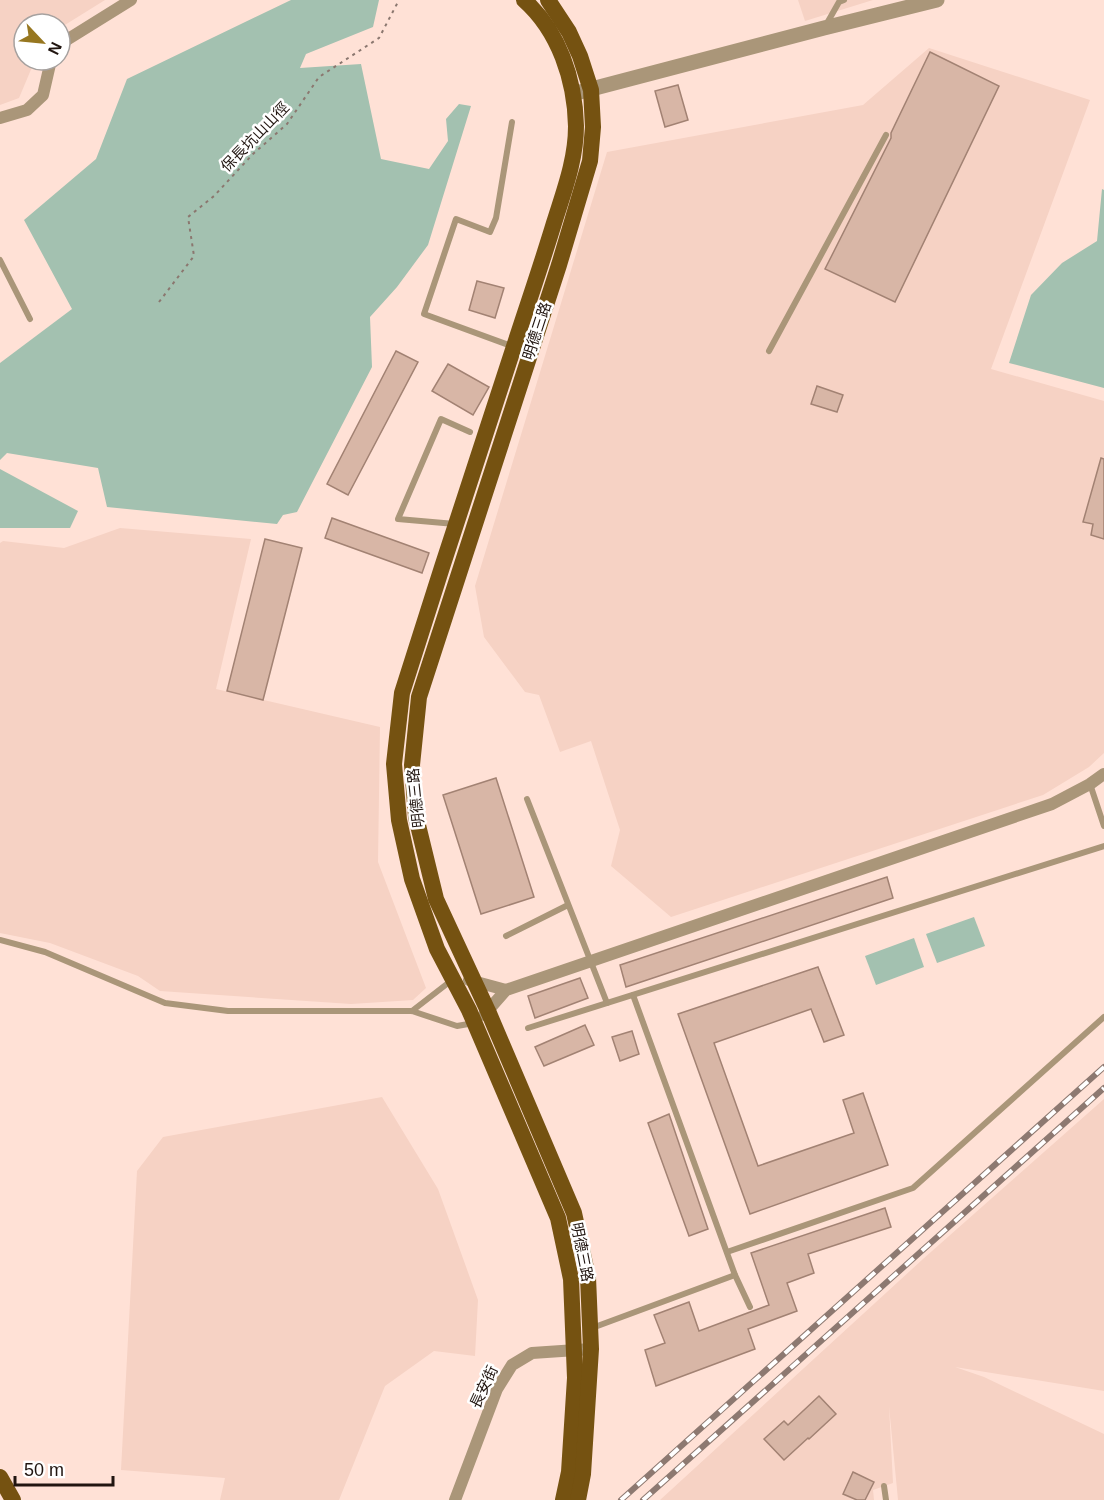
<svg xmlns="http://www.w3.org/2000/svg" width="1104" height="1500" viewBox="0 0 1104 1500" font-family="Helvetica,'Noto Sans TC',sans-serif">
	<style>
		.built { fill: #f6d2c4 }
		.green { fill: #a3c1b0 }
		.building { fill: #d8b6a6; stroke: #a28273; stroke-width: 1.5 }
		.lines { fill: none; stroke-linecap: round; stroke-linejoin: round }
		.path { stroke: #8b776f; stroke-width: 2; stroke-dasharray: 3 4.5; stroke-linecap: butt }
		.service { stroke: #aa9679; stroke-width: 6 }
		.minor { stroke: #aa9679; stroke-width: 12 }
		.tertiary { stroke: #aa9679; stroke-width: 15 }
		.primary { stroke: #755211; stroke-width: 16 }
		.rail-casing { stroke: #8d7971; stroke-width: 6 }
		.rail { stroke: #fff; stroke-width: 4; stroke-dasharray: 11; stroke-linecap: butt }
		.labels { text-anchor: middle; stroke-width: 5; stroke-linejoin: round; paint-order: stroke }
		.street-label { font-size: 15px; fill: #211510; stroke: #fff }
	</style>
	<rect width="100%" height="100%" fill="#ffe1d6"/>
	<g class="built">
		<path d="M0,0H105L60,28V24H24V60H35L19,98L0,105Z"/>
		<path d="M798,0H873L805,21Z"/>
		<path d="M929,48L1090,100L991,369L1104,401V753L1089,767L1043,795L671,917L611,866L620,830L591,741L560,752L539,695L525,692L484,637L475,586L607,152L863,105Z"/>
		<path d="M120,528L251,539L216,689L380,727L378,862L426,988L413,1000L351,1004L160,991L138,976L50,943L0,933V543L3,541L64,548Z"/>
		<path d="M382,1097L438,1189L478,1300L475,1356L434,1351L385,1386L339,1500H220L225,1478L121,1470L137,1171L163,1137Z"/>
		<path d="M1104,1099V1391L955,1367L984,1377L1104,1434V1500H898L889,1406L893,1483L873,1490L874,1500H660L923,1259Z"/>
	</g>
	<g class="green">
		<path d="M291,0H379L373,27L306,54L300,68L361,64L381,159L429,169L448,141L446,119L459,104L471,106L428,245L397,287L370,317L372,367L297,512L283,515L277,524L107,507L98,468L7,453L0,460V363L72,309L24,220L96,159L127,79Z"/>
		<path d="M1102,189L1104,190V388L1009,363L1031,295L1062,263L1097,241Z"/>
		<path d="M0,469L78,511L70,528H0Z"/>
		<path d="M974,917L985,946L937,963L926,934Z"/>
		<path d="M914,938L924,967L876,985L865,956Z"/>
	</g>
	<g class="building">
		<path d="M930,52L999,86L895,302L825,269L891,138V133Z"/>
		<path d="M678,85L688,120L665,127L655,91Z"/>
		<path d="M477,281L504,288L495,318L469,310Z"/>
		<path d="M396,351L418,362L348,495L327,484Z"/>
		<path d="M448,364L489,387L473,415L432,391Z"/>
		<path d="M817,386L843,395L837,412L811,404Z"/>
		<path d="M1101,458L1104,459V539L1091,535L1093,524L1083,522Z"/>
		<path d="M332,518L429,553L422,573L325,538Z"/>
		<path d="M265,539L302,548L263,700L227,691Z"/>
		<path d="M496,778L534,897L481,914L443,795Z"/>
		<path d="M887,877L893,898L626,987L620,965Z"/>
		<path d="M818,967L844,1035L824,1042L811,1009L714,1043L758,1166L854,1133L843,1100L863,1093L888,1165L750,1214L678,1014Z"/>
		<path d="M580,978L588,998L535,1018L528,996Z"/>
		<path d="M585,1025L594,1045L544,1066L535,1047Z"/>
		<path d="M632,1031L639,1054L620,1061L612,1037Z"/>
		<path d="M669,1114L708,1229L689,1236L648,1123Z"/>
		<path d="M885,1208L891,1227L808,1254L814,1273L787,1283L797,1311L748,1329L755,1349L656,1386L645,1350L665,1343L654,1315L689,1302L699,1331L769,1305L751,1253Z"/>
		<path d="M819,1396L836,1414L809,1439L808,1438L784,1460L764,1439L784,1421L788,1425Z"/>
		<path d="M853,1472L874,1482L865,1500H857L843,1494Z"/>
	</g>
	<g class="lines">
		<path class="path" d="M159,302L194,256L188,217L214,196L253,154L287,124L319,77L379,38L399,0"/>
		<g class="service">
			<path d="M826,25L839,2L844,0"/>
			<path d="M512,122L496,218L490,232L456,219L424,314L514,347"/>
			<path d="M0,260L30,319"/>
			<path d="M769,351L886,135"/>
			<path d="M455,524L398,519L441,419L470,432"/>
			<path d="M1090,784L1104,826"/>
			<path d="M527,799L607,1003"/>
			<path d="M506,936L568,905"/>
			<path d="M0,940L45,952L165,1003L228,1011H412L457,1026L474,1023"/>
			<path d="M633,995L735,1275L750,1307"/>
			<path d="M412,1011L452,980"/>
			<path d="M528,1028L1104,846"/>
			<path d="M727,1252L913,1188L1104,1017"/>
			<path d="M592,1328L735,1275"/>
			<path d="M884,1486L886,1500"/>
		</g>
		<g class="minor">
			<path d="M60,48L65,41L131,0"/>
			<path d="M0,118L27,110L43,95L51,60"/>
			<path d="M469,980L506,990"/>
			<path d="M484,1015L506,990L1052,804L1090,784L1104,774"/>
			<path d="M455,1500L497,1389L512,1365L532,1353L591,1349"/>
		</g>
		<path class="tertiary" d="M580,92L824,28L937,0"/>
		<g class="primary">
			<path d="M524,0C559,31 575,80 576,126C576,160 564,191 554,223C544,256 533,289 522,322C481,446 441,569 402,693L394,764L399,820L412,879L437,949L469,1010L558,1218L571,1279L575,1378L569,1472L563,1500"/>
			<path d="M548,0L569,32L580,56L591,90L593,127L590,161L559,265L419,697L412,765L416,817L436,899L488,1011L574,1213L588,1277L591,1349L583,1474L578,1500"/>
			<path d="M0,1477L13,1500"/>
		</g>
		<defs>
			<g id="rail">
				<path d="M621,1500L1104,1067"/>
				<path d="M643,1500L1104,1088"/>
			</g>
		</defs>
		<use href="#rail" class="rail-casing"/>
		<use href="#rail" class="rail"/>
	</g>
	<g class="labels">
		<g class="street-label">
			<text transform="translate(255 137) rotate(-46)" y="5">保長坑山山徑</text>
			<text transform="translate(537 331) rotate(-72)" y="5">明德三路</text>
			<text transform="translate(416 798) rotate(-96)" y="5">明德三路</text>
			<text transform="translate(582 1252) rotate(79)" y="5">明德三路</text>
			<text transform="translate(484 1387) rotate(-65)" y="5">長安街</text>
		</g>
	</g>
	<g transform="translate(42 42) rotate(116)"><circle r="28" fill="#ffffff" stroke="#a6a19f" stroke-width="1.5"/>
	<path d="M0-4.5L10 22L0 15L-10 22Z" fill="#977720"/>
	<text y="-9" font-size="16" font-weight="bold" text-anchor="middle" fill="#211510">N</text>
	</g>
	<path d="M15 1476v9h98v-9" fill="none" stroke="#211510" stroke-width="3"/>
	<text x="24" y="1476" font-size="18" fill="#211510" stroke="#ffffff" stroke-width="4.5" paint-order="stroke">50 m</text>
</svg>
